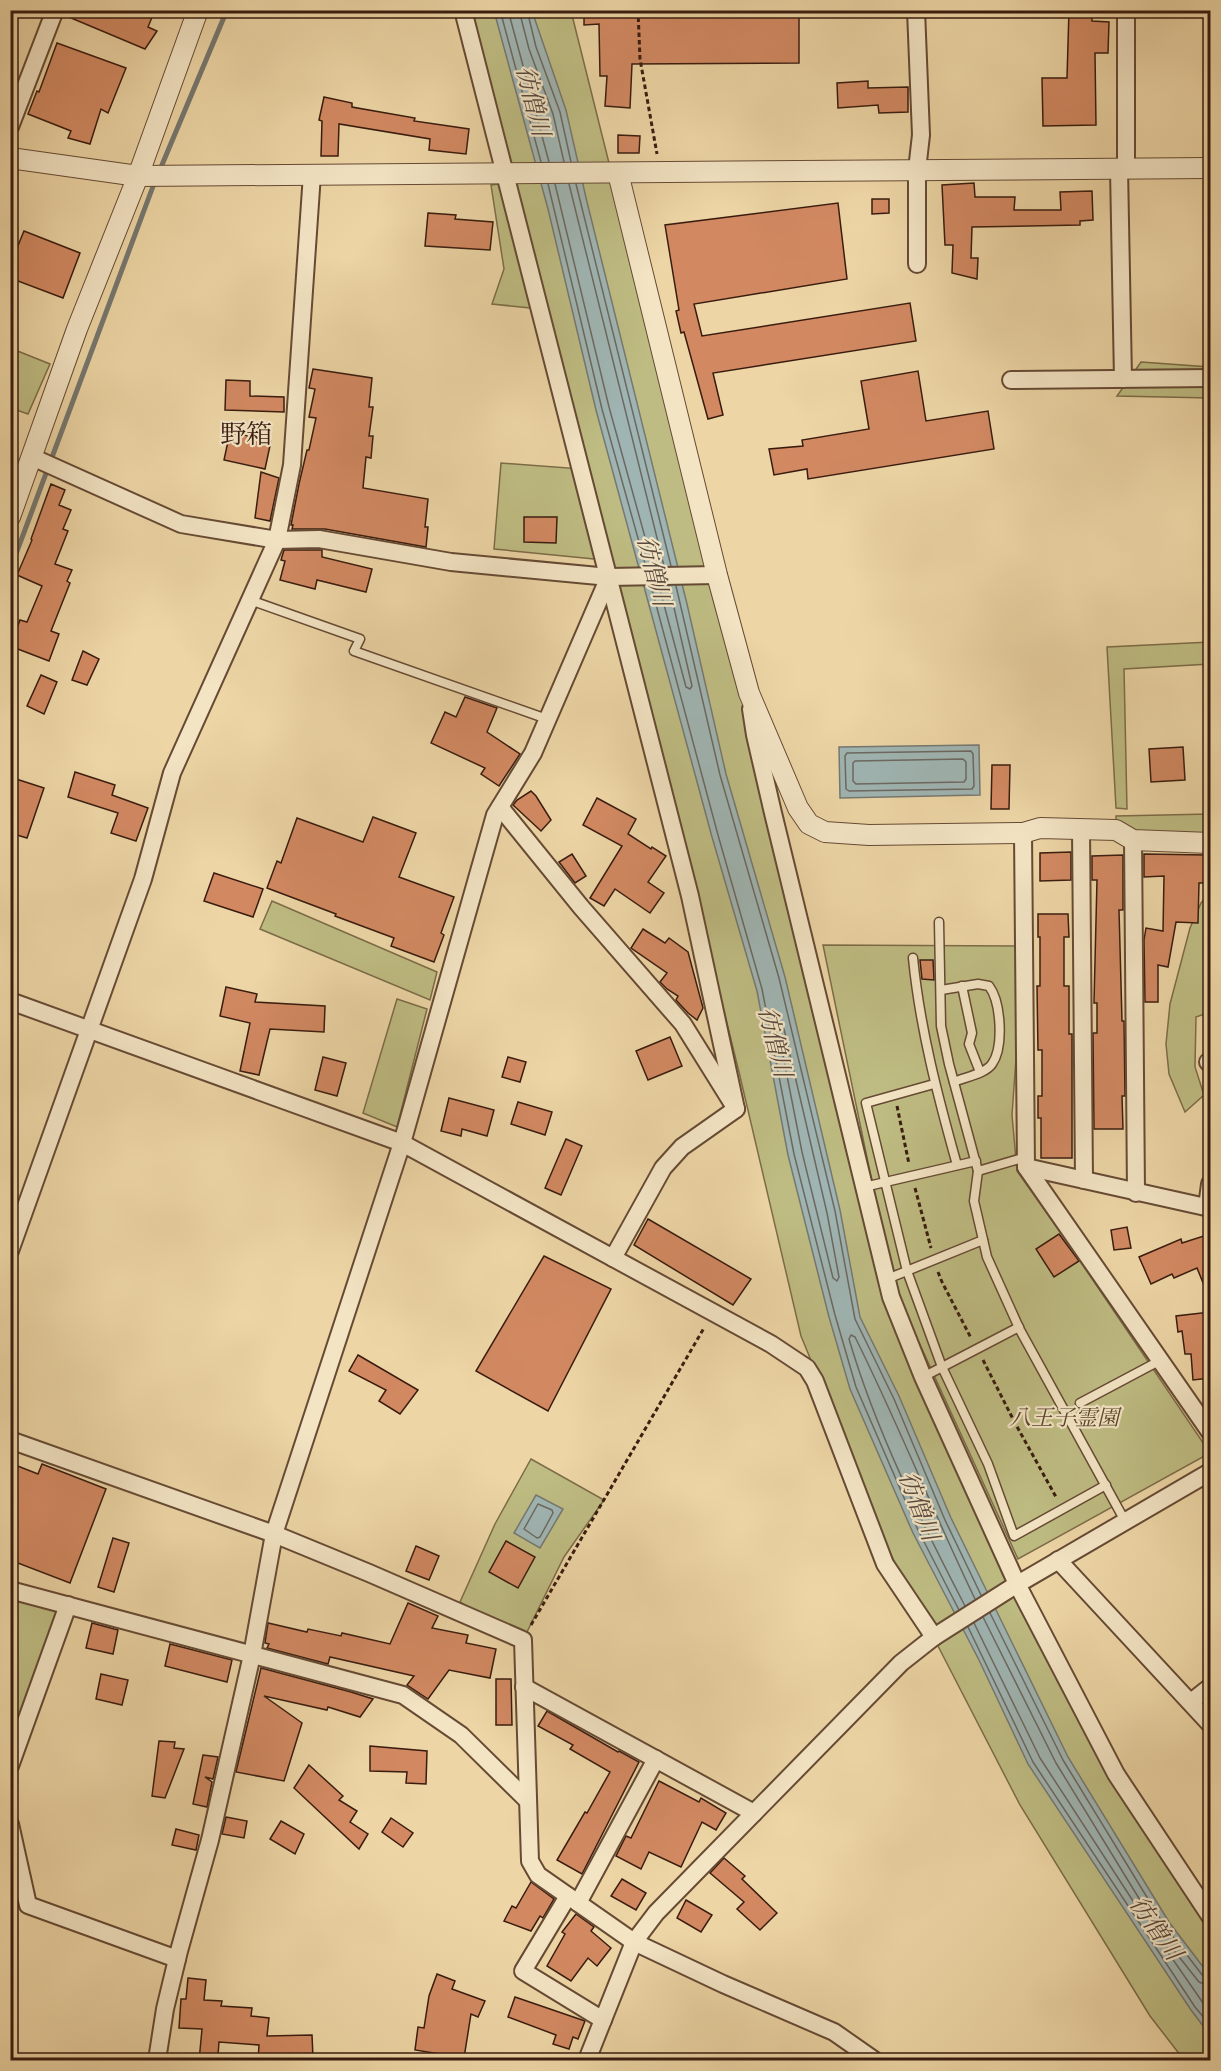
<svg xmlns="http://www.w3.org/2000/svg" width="1221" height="2071" viewBox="0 0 1221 2071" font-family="'Sorts Mill Goudy','Noto Serif JP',serif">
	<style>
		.green { fill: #bebc82; stroke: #7c6c48; stroke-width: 1.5 }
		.water { fill: #9fb5b3; stroke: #767871; stroke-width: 1.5 }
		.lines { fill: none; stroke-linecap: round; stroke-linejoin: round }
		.shore { stroke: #6c6861; stroke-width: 1.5 }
		.stream { stroke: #767871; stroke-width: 5 }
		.building { fill: #d28962; stroke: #391c0f; stroke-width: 1.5 }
		.service-casing { stroke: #664a34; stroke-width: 11 }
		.minor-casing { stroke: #664a34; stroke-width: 20 }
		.tertiary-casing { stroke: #664a34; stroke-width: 22 }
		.path { stroke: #391c0f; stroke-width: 3; stroke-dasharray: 4.5 3; stroke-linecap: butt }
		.service { stroke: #f3e4c4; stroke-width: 8 }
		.minor { stroke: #f3e4c4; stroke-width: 16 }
		.tertiary { stroke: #f3e4c4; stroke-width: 20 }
		.labels { text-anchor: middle; stroke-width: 4.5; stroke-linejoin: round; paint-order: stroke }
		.park-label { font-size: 22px; font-style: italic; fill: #5a442c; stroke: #f3e4c4 }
		.water-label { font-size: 24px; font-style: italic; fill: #584a40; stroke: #f3e4c4 }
		.quarter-label { font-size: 26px; fill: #391c0f; stroke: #f3e4c4 }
	</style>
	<rect width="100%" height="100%" fill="#edd5a5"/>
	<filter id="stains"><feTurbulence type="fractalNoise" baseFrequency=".00333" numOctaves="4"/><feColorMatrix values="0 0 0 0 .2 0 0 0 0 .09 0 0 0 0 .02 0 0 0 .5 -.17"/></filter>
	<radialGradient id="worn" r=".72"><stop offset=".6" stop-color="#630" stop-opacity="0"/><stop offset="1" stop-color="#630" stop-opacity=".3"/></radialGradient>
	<g class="green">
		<path d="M463,11H571L820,1007L889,1264L823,945L1024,946L1012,1115L1017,1171L1061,1233L1210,1453L1018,1559L911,1325L984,1520L1098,1739L1210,1914V2060H1184L1150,2016L1020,1805L891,1555L801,1336L739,1072L681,837L604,560L494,549L501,463L581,469L540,309L492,304L504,269L491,185L507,183Z"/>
		<path d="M10,348L50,364L28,414L11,408Z"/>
		<path d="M1141,362L1210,367V398L1117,396Z"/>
		<path d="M1210,642V664L1124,669L1127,809L1116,808L1107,647Z"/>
		<path d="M1210,814V843L1116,830V816Z"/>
		<path d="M1210,893V1012L1196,1017L1195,1067L1204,1095L1185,1112L1169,1074L1166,1044L1170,1004L1190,928L1201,903Z"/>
		<path d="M272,901L437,972L430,1000L260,929Z"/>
		<path d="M397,999L427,1009L397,1127L363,1113Z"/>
		<path d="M531,1459L604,1500L564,1557L523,1640L460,1602L495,1524Z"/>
		<path d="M11,1597L57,1610L11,1743L10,1599Z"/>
	</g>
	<g class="water">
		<path d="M494,11H532L566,110L587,202L687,604L726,774L785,977L840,1210L860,1317L899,1396L951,1518L1068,1757L1169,1922L1210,1976V2035L1191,2010L1028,1764L979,1660L913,1533L850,1389L829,1317L788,1155L757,991L712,837L596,410L548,209Z"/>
		<path d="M979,745L980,795L840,798L839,747Z"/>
		<path d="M536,1495L563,1509L540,1548L514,1533Z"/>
	</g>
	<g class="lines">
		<g class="shore">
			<path d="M500,10L541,162"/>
			<path d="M508,10L549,162"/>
			<path d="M519,10L529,49L553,114L564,162"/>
			<path d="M527,10L536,47L560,112L571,162"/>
			<path d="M548,184L602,409L646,567"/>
			<path d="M555,184L609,407L653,566"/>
			<path d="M569,184L664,566"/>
			<path d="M576,184L671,566"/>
			<path d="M651,586L718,835L762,989L794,1154L835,1315L856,1387L918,1530L959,1610"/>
			<path d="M659,586L686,687L690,689L692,686L669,586"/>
			<path d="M676,586L720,775L779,978L835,1211L855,1319L894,1399L945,1520L981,1595"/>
			<path d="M971,751L973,754L974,786L972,789L849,791L846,789L845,756L847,753Z"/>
			<path d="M963,759L966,762V779L964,782L856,784L853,781V763L855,761Z"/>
			<path d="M780,1026L784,1029L827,1213L839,1277L837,1281L833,1278L802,1152L778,1030Z"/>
			<path d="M538,1504L552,1510L553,1513L540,1537L537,1538L524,1529Z"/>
			<path d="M965,1606C921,1521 876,1431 849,1339L851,1335L855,1337C898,1423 933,1512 975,1599"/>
			<path d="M990,1613L1063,1760L1164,1925L1203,1976L1210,1979"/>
			<path d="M974,1623L1040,1758L1135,1904H1139L1140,1900L1056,1763L983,1617"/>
			<path d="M968,1627L1033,1762L1195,2007L1210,2025"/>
			<path d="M1210,1986L1199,1982L1172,1948H1167V1951L1210,2013"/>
		</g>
		<g class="stream">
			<path d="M159,172L227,10"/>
			<path d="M10,570L155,181"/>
		</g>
	</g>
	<g class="building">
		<path d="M65,10H155L148,27L157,31L145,49L64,15Z"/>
		<path d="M584,10H799V63L632,64L630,108L605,106L607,76H600L599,24L584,25Z"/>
		<path d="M1069,10H1092V21L1109,22L1108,53H1095L1096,125L1043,126L1042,78H1067Z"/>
		<path d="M57,43L126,68L108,113L101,109L90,144L68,138L71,131L28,114L37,91L39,92Z"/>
		<path d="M868,81V88L908,87V112L879,113L878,105L838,108L837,83Z"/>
		<path d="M324,97L352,103V107L415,118L414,121L469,129L466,154L429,150L430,139L339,124L338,156H321L322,121L319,120Z"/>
		<path d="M618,135L640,136L639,153H618Z"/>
		<path d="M974,183L975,197H1015L1014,210H1061L1060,192L1092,191L1093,220L1080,221V225L972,227L971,258H978L977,279L952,273L953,245H945L942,185Z"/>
		<path d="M872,199H889V213L872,214Z"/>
		<path d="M838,203L847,279L694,304L702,336L910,303L916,341L713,373L723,415L708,419L684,332L681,333L676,311L679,310L665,225Z"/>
		<path d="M428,213L456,215L455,219L493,222L490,250L425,246Z"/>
		<path d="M24,231L80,253L63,298L10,278V265Z"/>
		<path d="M313,369L372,378L369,407H373L369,436H373L371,458L366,457L363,488L428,499L425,527H428L426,547L325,529H292L293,525H291L299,484L307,450H309L316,418L309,417L315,389L309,388Z"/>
		<path d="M918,371L926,421L988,411L994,449L808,479L807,469L774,475L769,449L803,446L802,440L869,429L861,381Z"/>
		<path d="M226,380L250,381V396L284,397V412L225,410Z"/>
		<path d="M230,432L271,441L265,469L224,460Z"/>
		<path d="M261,472L279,478L270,521L255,518Z"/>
		<path d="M51,484L65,490L59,505L71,510L63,529L68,531L55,564L72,570L67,581L70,583L51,631L59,634L49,661L10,646L20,620L27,622L42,586L17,575L32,540L31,539Z"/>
		<path d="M524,517H557L556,543L524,542Z"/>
		<path d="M284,550H322V557L372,569L366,592L317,580L315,589L280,580L285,561L281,560Z"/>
		<path d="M83,651L99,659L87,685L72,680Z"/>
		<path d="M41,675L57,682L44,714L27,706Z"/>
		<path d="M465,697L497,708L487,732L520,754L499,786L481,774L485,768L431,743L445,712L456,717Z"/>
		<path d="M1183,747L1185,780L1151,782L1149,749Z"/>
		<path d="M992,765H1010L1009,809H991Z"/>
		<path d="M75,772L115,785L112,795L148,808L136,841L111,833L118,813L68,797Z"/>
		<path d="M10,777L44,788L27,838L10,833Z"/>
		<path d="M531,791L536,796L551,820L541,831L513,805L517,800Z"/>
		<path d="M597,798L636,819L628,834L651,849L652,847L666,856L648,882L664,893L650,913L615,889L604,906L590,898L622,846L583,825Z"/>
		<path d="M373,817L416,833L399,877L454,897L441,933L444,935L434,962L391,946L394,938L335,916L336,914L267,888L277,861L281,863L297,818L363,842Z"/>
		<path d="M1071,852V880L1040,881V853Z"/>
		<path d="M572,854L586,876L575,883L559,862Z"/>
		<path d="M1144,854L1206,855L1204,883H1199L1198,923L1176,922L1168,967L1158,965V1002H1145L1144,940L1146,928L1163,931L1164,876L1144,877Z"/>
		<path d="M1123,855V910H1119L1122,1021H1124L1125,1096H1122L1123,1129H1094L1093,1033H1097V1003H1094L1097,880H1092V856Z"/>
		<path d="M214,873L263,889L253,917L204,901Z"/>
		<path d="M1038,914H1068L1069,937H1064V986H1069V1034H1072V1158H1041V1118H1038V1096H1042V1050H1038L1037,986H1040V937H1038Z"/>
		<path d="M643,929L665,943L669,938L688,952L703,1008L697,1020L688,1013L676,1000L678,996L667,989L660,982L667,973L631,948Z"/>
		<path d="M920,960H933L934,980L922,979Z"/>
		<path d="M226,987L257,994L255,1002L325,1006L324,1032L270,1029L259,1075L240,1071L250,1023L220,1016Z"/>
		<path d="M670,1037L682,1066L648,1080L636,1051Z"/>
		<path d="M323,1057L346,1063L337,1096L315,1090Z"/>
		<path d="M508,1057L526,1062L520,1082L502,1077Z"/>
		<path d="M449,1098L494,1110L487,1136L462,1129L461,1136L441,1131Z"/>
		<path d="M518,1102L552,1112L545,1135L511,1124Z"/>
		<path d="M566,1139L582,1146L561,1195L545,1188Z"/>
		<path d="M648,1219L751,1279L733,1305L634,1245Z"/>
		<path d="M1127,1227L1131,1248L1114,1250L1111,1230Z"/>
		<path d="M1059,1234L1079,1261L1054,1277L1036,1249Z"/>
		<path d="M1210,1234V1300L1197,1268L1174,1278L1172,1274L1151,1284L1139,1257L1181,1239L1182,1243Z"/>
		<path d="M544,1256L611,1289L548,1411L476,1371Z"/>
		<path d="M1210,1312V1378L1193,1380L1191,1354H1185L1182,1331L1178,1332L1176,1316Z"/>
		<path d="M358,1355L418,1390L400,1414L379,1401L386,1390L349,1371Z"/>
		<path d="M10,1463L38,1474L42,1464L106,1489L70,1583L10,1560Z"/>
		<path d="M113,1538L129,1543L114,1592L98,1587Z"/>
		<path d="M506,1541L535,1557L518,1588L489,1572Z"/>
		<path d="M416,1546L439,1556L429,1580L406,1571Z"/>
		<path d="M408,1603L438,1616L432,1628L468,1635L466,1643L496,1649L490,1678L449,1670L428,1699L407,1685L414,1676L330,1657L328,1664L267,1648L269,1644L265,1643L268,1623L307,1632L308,1629L341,1636L342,1633L390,1644Z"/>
		<path d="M92,1623L118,1630L113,1654L86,1648Z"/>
		<path d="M170,1644L232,1660L227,1682L165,1666Z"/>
		<path d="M261,1668L351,1692L373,1699L360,1717L328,1707L327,1710L264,1696L302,1723L284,1781L236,1772Z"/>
		<path d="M101,1674L128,1680L122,1705L96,1699Z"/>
		<path d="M496,1679H511L512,1725H496Z"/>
		<path d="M547,1711L618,1752L619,1751L639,1762L582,1874L557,1860L585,1812L587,1813L610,1772L570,1749L573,1745L538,1726Z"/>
		<path d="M159,1741L175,1742L174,1748L184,1749L165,1798L152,1796Z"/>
		<path d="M370,1746L427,1751L426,1784L406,1783L407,1772L370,1771Z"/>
		<path d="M203,1755L218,1757L213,1779L205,1777L212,1782L207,1807L193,1804Z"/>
		<path d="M309,1765L343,1796L339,1800L357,1811L350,1822L368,1834L359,1849L294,1788Z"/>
		<path d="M659,1781L699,1802L701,1798L726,1813L716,1830L702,1822L681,1867L649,1852L641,1869L616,1856L626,1836L631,1838Z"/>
		<path d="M226,1817L247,1821L244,1838L222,1834Z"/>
		<path d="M391,1818L413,1833L403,1847L382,1832Z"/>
		<path d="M281,1821L304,1834L295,1854L270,1839Z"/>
		<path d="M176,1829L199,1835L196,1850L172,1845Z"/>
		<path d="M724,1858L745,1876L742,1879L777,1913L760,1930L737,1909L744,1902L710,1873Z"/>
		<path d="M622,1879L646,1893L636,1910L611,1896Z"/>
		<path d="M531,1882L554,1899L543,1918L540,1916L531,1931L504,1921L512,1906L516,1908Z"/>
		<path d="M686,1900L712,1915L701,1932L677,1918Z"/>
		<path d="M576,1914L594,1927L591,1931L611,1948L597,1966L588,1958L571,1981L547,1966L565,1934L562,1932Z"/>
		<path d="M437,1974L455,1981L452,1989L485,2001L478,2017L471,2014L464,2058L415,2050L418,2027L424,2028L429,1996Z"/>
		<path d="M188,1978L206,1980L204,2000L222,2001L221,2006L252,2008L251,2016L269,2018L267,2036L312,2035L313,2058L258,2061L259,2045L219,2042L218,2055H215V2061H199L202,2029L179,2028L181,1999H186Z"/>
		<path d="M515,1997L585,2021L578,2039L573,2037L569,2049L553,2044L556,2035L508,2017Z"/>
	</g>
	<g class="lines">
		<defs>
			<g id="service">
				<path d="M250,600L360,639L354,651L547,719"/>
				<path d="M939,922L941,1026L949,1064L978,1171L1026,1157"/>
				<path d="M913,958C920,1029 938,1097 957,1165"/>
				<path d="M962,986L972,1033L969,1044L980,1072"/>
				<path d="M941,990L978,984L989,986C1001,1002 1004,1047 992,1064C985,1074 965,1077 954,1082"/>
				<path d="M934,1084L866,1103L907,1271L942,1367L988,1464L1014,1536L1106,1485"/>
				<path d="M978,1171L974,1201L987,1257L1020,1330L1125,1521"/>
				<path d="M864,1187L976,1161"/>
				<path d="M887,1279L983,1240"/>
				<path d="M923,1377L1019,1327"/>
				<path d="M1080,1403L1161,1360"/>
			</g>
			<g id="minor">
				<path d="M463,10L690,896L736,1109"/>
				<path d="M916,10L921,135L917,170V264"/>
				<path d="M1126,10V168"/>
				<path d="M10,127L55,10"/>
				<path d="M1119,169L1123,379"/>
				<path d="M1011,380L1210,378"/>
				<path d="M32,457L181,524L277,540L319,539L451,562L609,577L717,575"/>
				<path d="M751,709L755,735L773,813L891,1297L923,1377L1017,1584L1116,1774L1210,1916"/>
				<path d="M500,807L581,907L683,1024L736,1109L682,1147L663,1168L613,1258"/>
				<path d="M1081,829L1084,1180"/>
				<path d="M1023,833L1026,1167L1210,1432"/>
				<path d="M1133,840L1136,1193"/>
				<path d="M10,1001L402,1143L771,1344L807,1368L815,1381L885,1564L934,1637"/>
				<path d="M1208,1062L1210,1064"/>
				<path d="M1026,1167L1210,1208"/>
				<path d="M1207,1207L1210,1184"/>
				<path d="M10,1251L143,879L172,773L277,540L292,465L312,174"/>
				<path d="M10,1440L274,1534L369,1573L523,1640L530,1861L538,1875L634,1942L723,1984L834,2032L874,2060"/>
				<path d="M1058,1560L1210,1724"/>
				<path d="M10,1590L403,1695L461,1735L528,1801"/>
				<path d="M524,1687L754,1813"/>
				<path d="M1191,1702L1210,1687"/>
				<path d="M10,1766L68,1605"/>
				<path d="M10,1824L28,1905L177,1959"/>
				<path d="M568,1896L523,1971L603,2020"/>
				<path d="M578,1903L656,1759"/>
				<path d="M157,2060L165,2009L179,1951L210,1840L252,1655L274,1534L402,1143L495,815L533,753L609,577"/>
				<path d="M587,2060L634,1942L656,1913L901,1663L934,1637L1011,1588L1210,1472"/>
			</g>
			<g id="tertiary">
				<path d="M10,158L138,176L1210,168"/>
				<path d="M618,173L717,575L749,693L798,808L809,824L825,832L869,835L1023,833L1040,828L1116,830L1133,840L1210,843"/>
				<path d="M10,517L77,329L138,176L198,10"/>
			</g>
		</defs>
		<use href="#service" class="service-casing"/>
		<use href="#minor" class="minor-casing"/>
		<use href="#tertiary" class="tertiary-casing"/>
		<g class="path">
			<path d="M638,10L640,59L657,154"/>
			<path d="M897,1106L909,1164"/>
			<path d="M915,1188L931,1248"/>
			<path d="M938,1272L942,1282L971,1338"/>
			<path d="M983,1360L1015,1423L1056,1497"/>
			<path d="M531,1625L704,1328"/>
		</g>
		<use href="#service" class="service"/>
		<use href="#minor" class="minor"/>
		<use href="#tertiary" class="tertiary"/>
	</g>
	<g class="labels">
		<g class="park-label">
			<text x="1064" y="1425">八王子霊園</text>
		</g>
		<g class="water-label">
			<text transform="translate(533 101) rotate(76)" y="8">彷僧川</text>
			<text transform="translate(654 571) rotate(76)" y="8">彷僧川</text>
			<text transform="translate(775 1042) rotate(76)" y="8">彷僧川</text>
			<text transform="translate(919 1506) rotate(69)" y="8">彷僧川</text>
			<text transform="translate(1156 1928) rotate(55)" y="8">彷僧川</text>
		</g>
		<g class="quarter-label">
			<text x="246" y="443">野箱</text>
		</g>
	</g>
	<rect width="1221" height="2071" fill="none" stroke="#edd5a5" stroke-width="36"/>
	<rect x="12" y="12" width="1197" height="2047" fill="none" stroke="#391c0f" stroke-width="3"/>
	<rect x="18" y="18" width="1185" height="2035" fill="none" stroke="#391c0f" stroke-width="1.5"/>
	<rect width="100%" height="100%" filter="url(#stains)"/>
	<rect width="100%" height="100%" fill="url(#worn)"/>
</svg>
